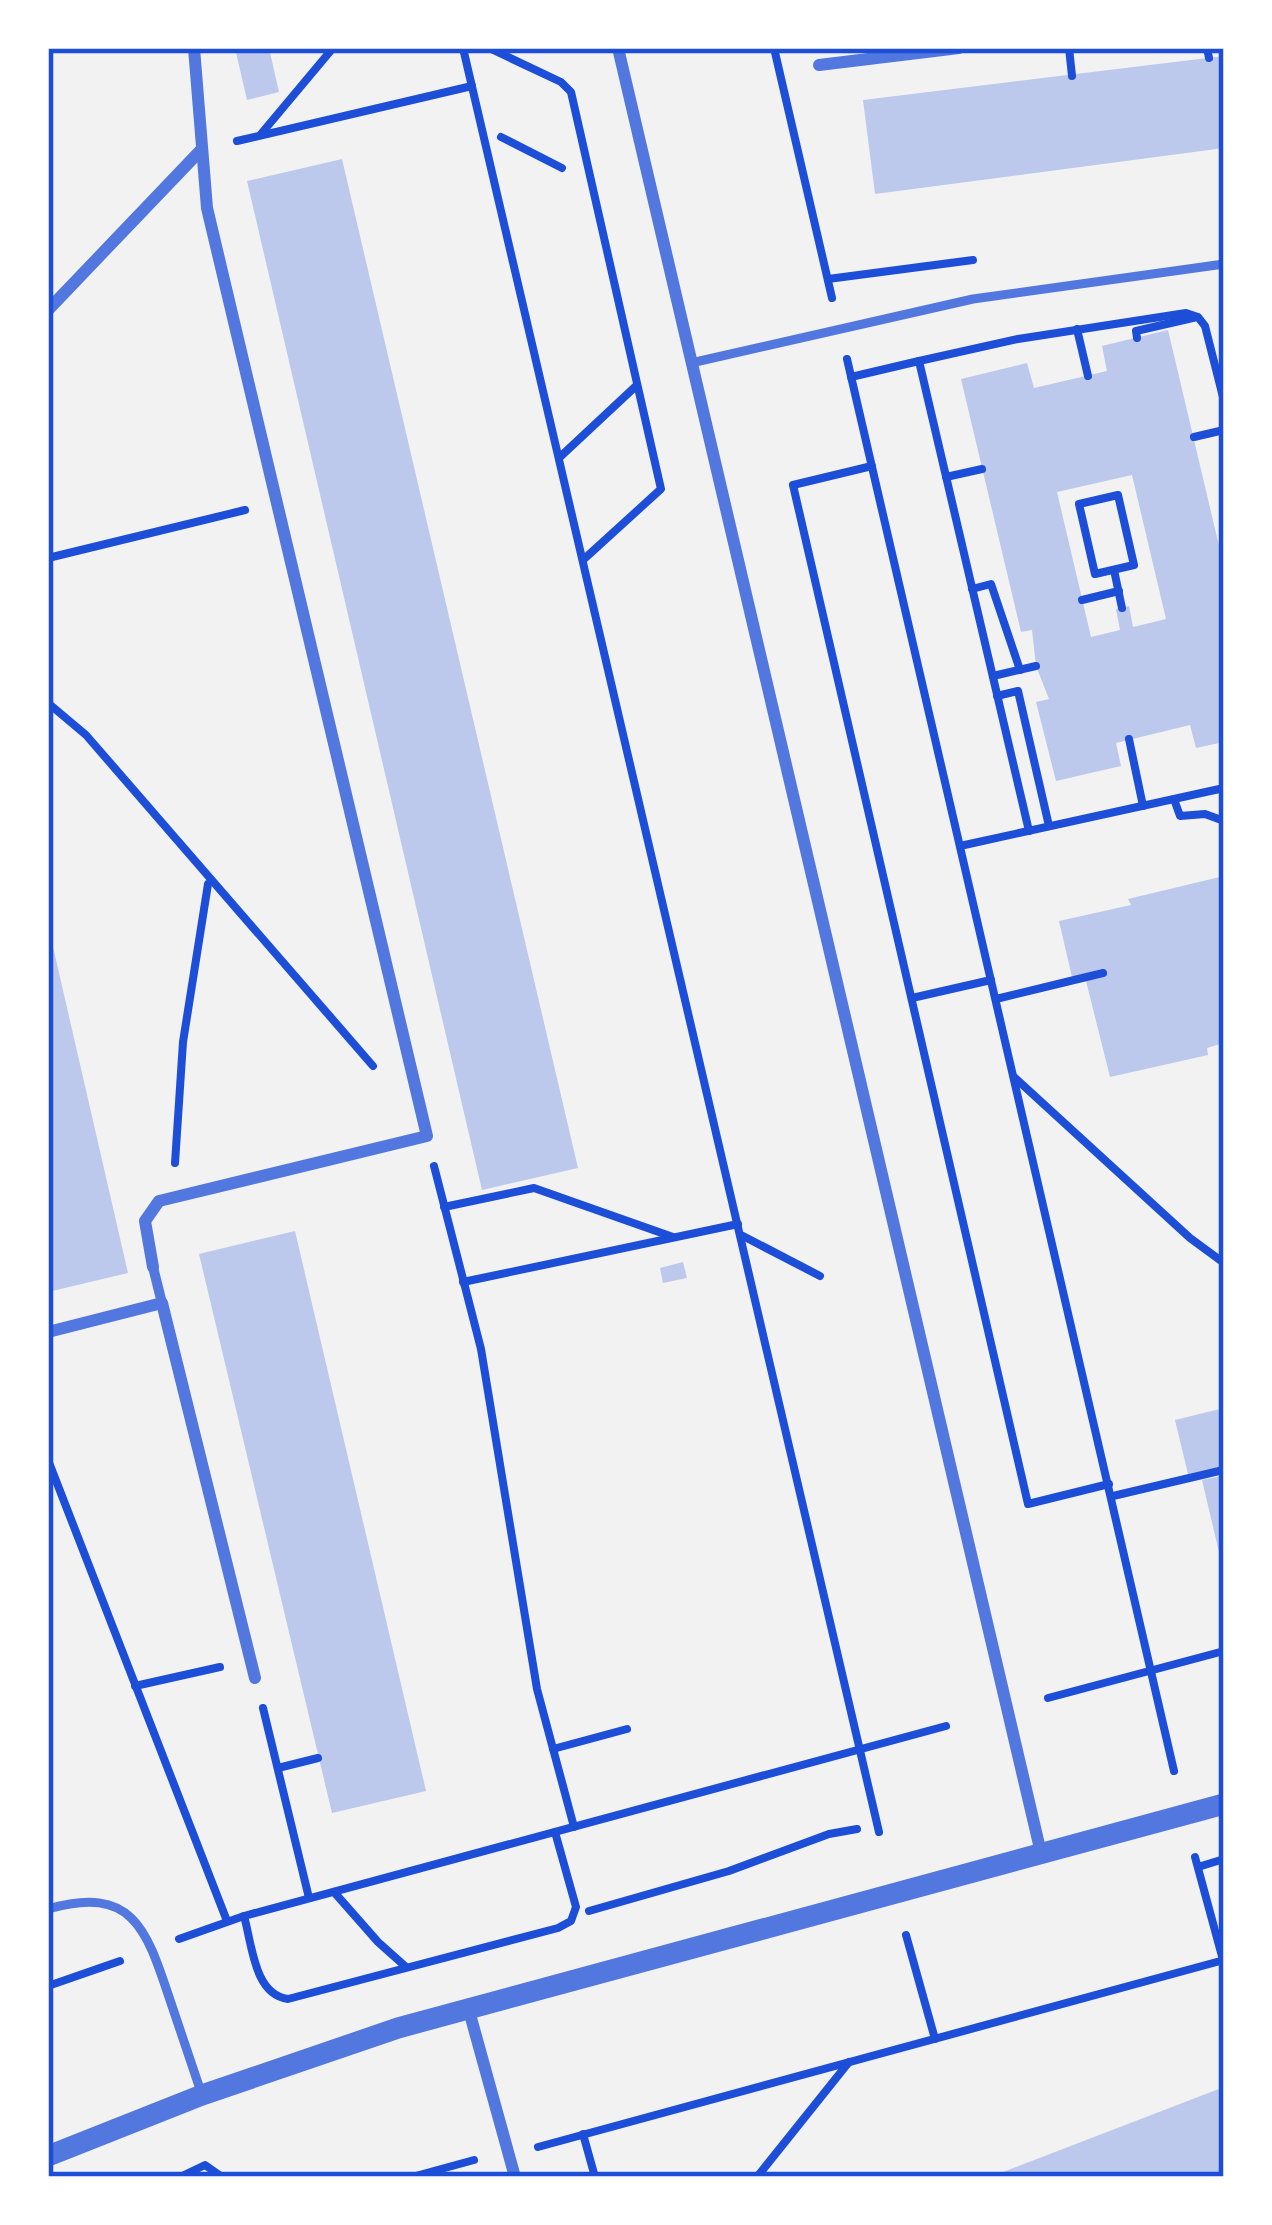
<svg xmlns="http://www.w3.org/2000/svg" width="1272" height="2225" viewBox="0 0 1272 2225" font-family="'Work Sans',sans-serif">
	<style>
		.building { fill: #bdc9ec; fill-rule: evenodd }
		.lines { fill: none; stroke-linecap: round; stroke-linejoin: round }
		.path { stroke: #1d4ed8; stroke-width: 8 }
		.service { stroke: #5277de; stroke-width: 9 }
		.pedestrian { stroke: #5277de; stroke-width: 10 }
		.minor { stroke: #5277de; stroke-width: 12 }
		.tertiary { stroke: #5277de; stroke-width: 21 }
		.neatline { fill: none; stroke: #1d4ed8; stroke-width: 4.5 }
	</style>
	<rect width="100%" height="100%" fill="#f2f2f2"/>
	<g class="building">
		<path d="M235,48H269L279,92L247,100Z"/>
		<path d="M1224,56V148L875,194L863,100Z"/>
		<path d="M342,159L578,1168L482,1190L247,181Z"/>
		<path d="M1168,330L1224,567V742L1196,748L1190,725L1116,743L1121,766L1056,781L1036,702L1049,699L1036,666L1032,630L1021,632L961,379L1027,363L1034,388L1107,371L1102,346ZM1132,475L1166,619L1133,627L1129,606L1116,609L1120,630L1091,637L1057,492Z"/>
		<path d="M1224,876V1043L1207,1048L1208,1055L1110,1077L1086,981L1103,977L1101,969L1072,977L1059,921L1131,905L1128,899Z"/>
		<path d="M48,925L128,1273L48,1292Z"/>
		<path d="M295,1231L426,1791L332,1813L199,1254Z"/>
		<path d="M683,1262L687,1278L663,1283L660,1268Z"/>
		<path d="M1224,1408V1565H1222L1202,1480L1221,1476L1218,1467L1188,1474L1175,1420Z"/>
		<path d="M1224,2087V2177H990Z"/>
	</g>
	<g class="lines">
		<g class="path">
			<path d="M463,48L879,1832"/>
			<path d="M489,48L561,82L571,92L661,489L583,560"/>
			<path d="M774,48L832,298"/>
			<path d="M1069,48L1072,76"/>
			<path d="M1207,48L1209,58"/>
			<path d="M261,134L333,48"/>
			<path d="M501,137L562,168"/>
			<path d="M237,141L472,86"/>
			<path d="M828,279L973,260"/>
			<path d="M1077,329L1088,376"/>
			<path d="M1137,338L1136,331L1197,317"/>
			<path d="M847,359L1174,1771"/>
			<path d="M919,361L1018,339L1186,313L1198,317L1205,326L1224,401"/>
			<path d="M851,377L919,361L1029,831"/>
			<path d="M1194,437L1224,430"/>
			<path d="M560,457L636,386"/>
			<path d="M872,466L793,485L1028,1504L1109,1484"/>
			<path d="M946,477L982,469"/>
			<path d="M1118,495L1134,565L1095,574L1079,504Z"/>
			<path d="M48,558L245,510"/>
			<path d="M1114,570L1122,608"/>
			<path d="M972,589L991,584L1020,670"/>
			<path d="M1082,600L1119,591"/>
			<path d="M993,676L1036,666"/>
			<path d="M997,696L1018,691L1049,826"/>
			<path d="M48,703L86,735L373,1066"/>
			<path d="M1129,739L1143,806"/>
			<path d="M1174,799L1180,816L1205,814L1224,821"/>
			<path d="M960,846L1224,788"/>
			<path d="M912,998L991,980"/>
			<path d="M996,999L1103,973"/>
			<path d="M1014,1077L1190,1238L1224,1263"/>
			<path d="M175,1163L183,1042L208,884"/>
			<path d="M434,1166L481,1349L537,1689L574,1827"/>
			<path d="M444,1207L534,1188L673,1237"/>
			<path d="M743,1236L820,1276"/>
			<path d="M463,1282L738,1224"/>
			<path d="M48,1460L227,1921"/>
			<path d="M1113,1496L1219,1471"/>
			<path d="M135,1686L220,1667"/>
			<path d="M1048,1698L1224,1651"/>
			<path d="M263,1708L309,1898"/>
			<path d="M553,1749L627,1729"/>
			<path d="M278,1768L318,1758"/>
			<path d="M1195,1857L1223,1960"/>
			<path d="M1198,1867L1224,1859"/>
			<path d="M334,1892L378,1942L406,1967"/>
			<path d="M589,1911L729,1871L829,1834L857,1829"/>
			<path d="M244,1916C252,1944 254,1995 288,1999L558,1928L571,1921L576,1907L555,1832"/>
			<path d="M906,1935L935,2039"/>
			<path d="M179,1939L244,1916L946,1726"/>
			<path d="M48,1986L120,1961"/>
			<path d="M583,2134L595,2177"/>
			<path d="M538,2147L1224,1960"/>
			<path d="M180,2177L205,2165L222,2177"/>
			<path d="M412,2177L474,2160"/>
			<path d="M757,2177L849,2062"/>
		</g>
		<g class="service">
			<path d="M691,363L973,299L1224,264"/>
			<path d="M48,1909C132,1885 146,1928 169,1997C180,2029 191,2062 202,2095"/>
		</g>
		<path class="pedestrian" d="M153,1267L162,1303"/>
		<g class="minor">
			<path d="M618,48L1041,1853"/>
			<path d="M819,65L959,48"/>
			<path d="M48,310L200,151"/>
			<path d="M153,1267L145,1221L159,1201L427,1136L207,208L194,48"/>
			<path d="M48,1332L162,1303L255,1678"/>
			<path d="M468,2007L515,2177"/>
		</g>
		<path class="tertiary" d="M48,2156L202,2095L398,2028L1224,1804"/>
	</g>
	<rect width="1272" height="2225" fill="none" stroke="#ffffff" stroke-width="102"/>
	<rect x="51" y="51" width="1170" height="2123" class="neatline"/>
</svg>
